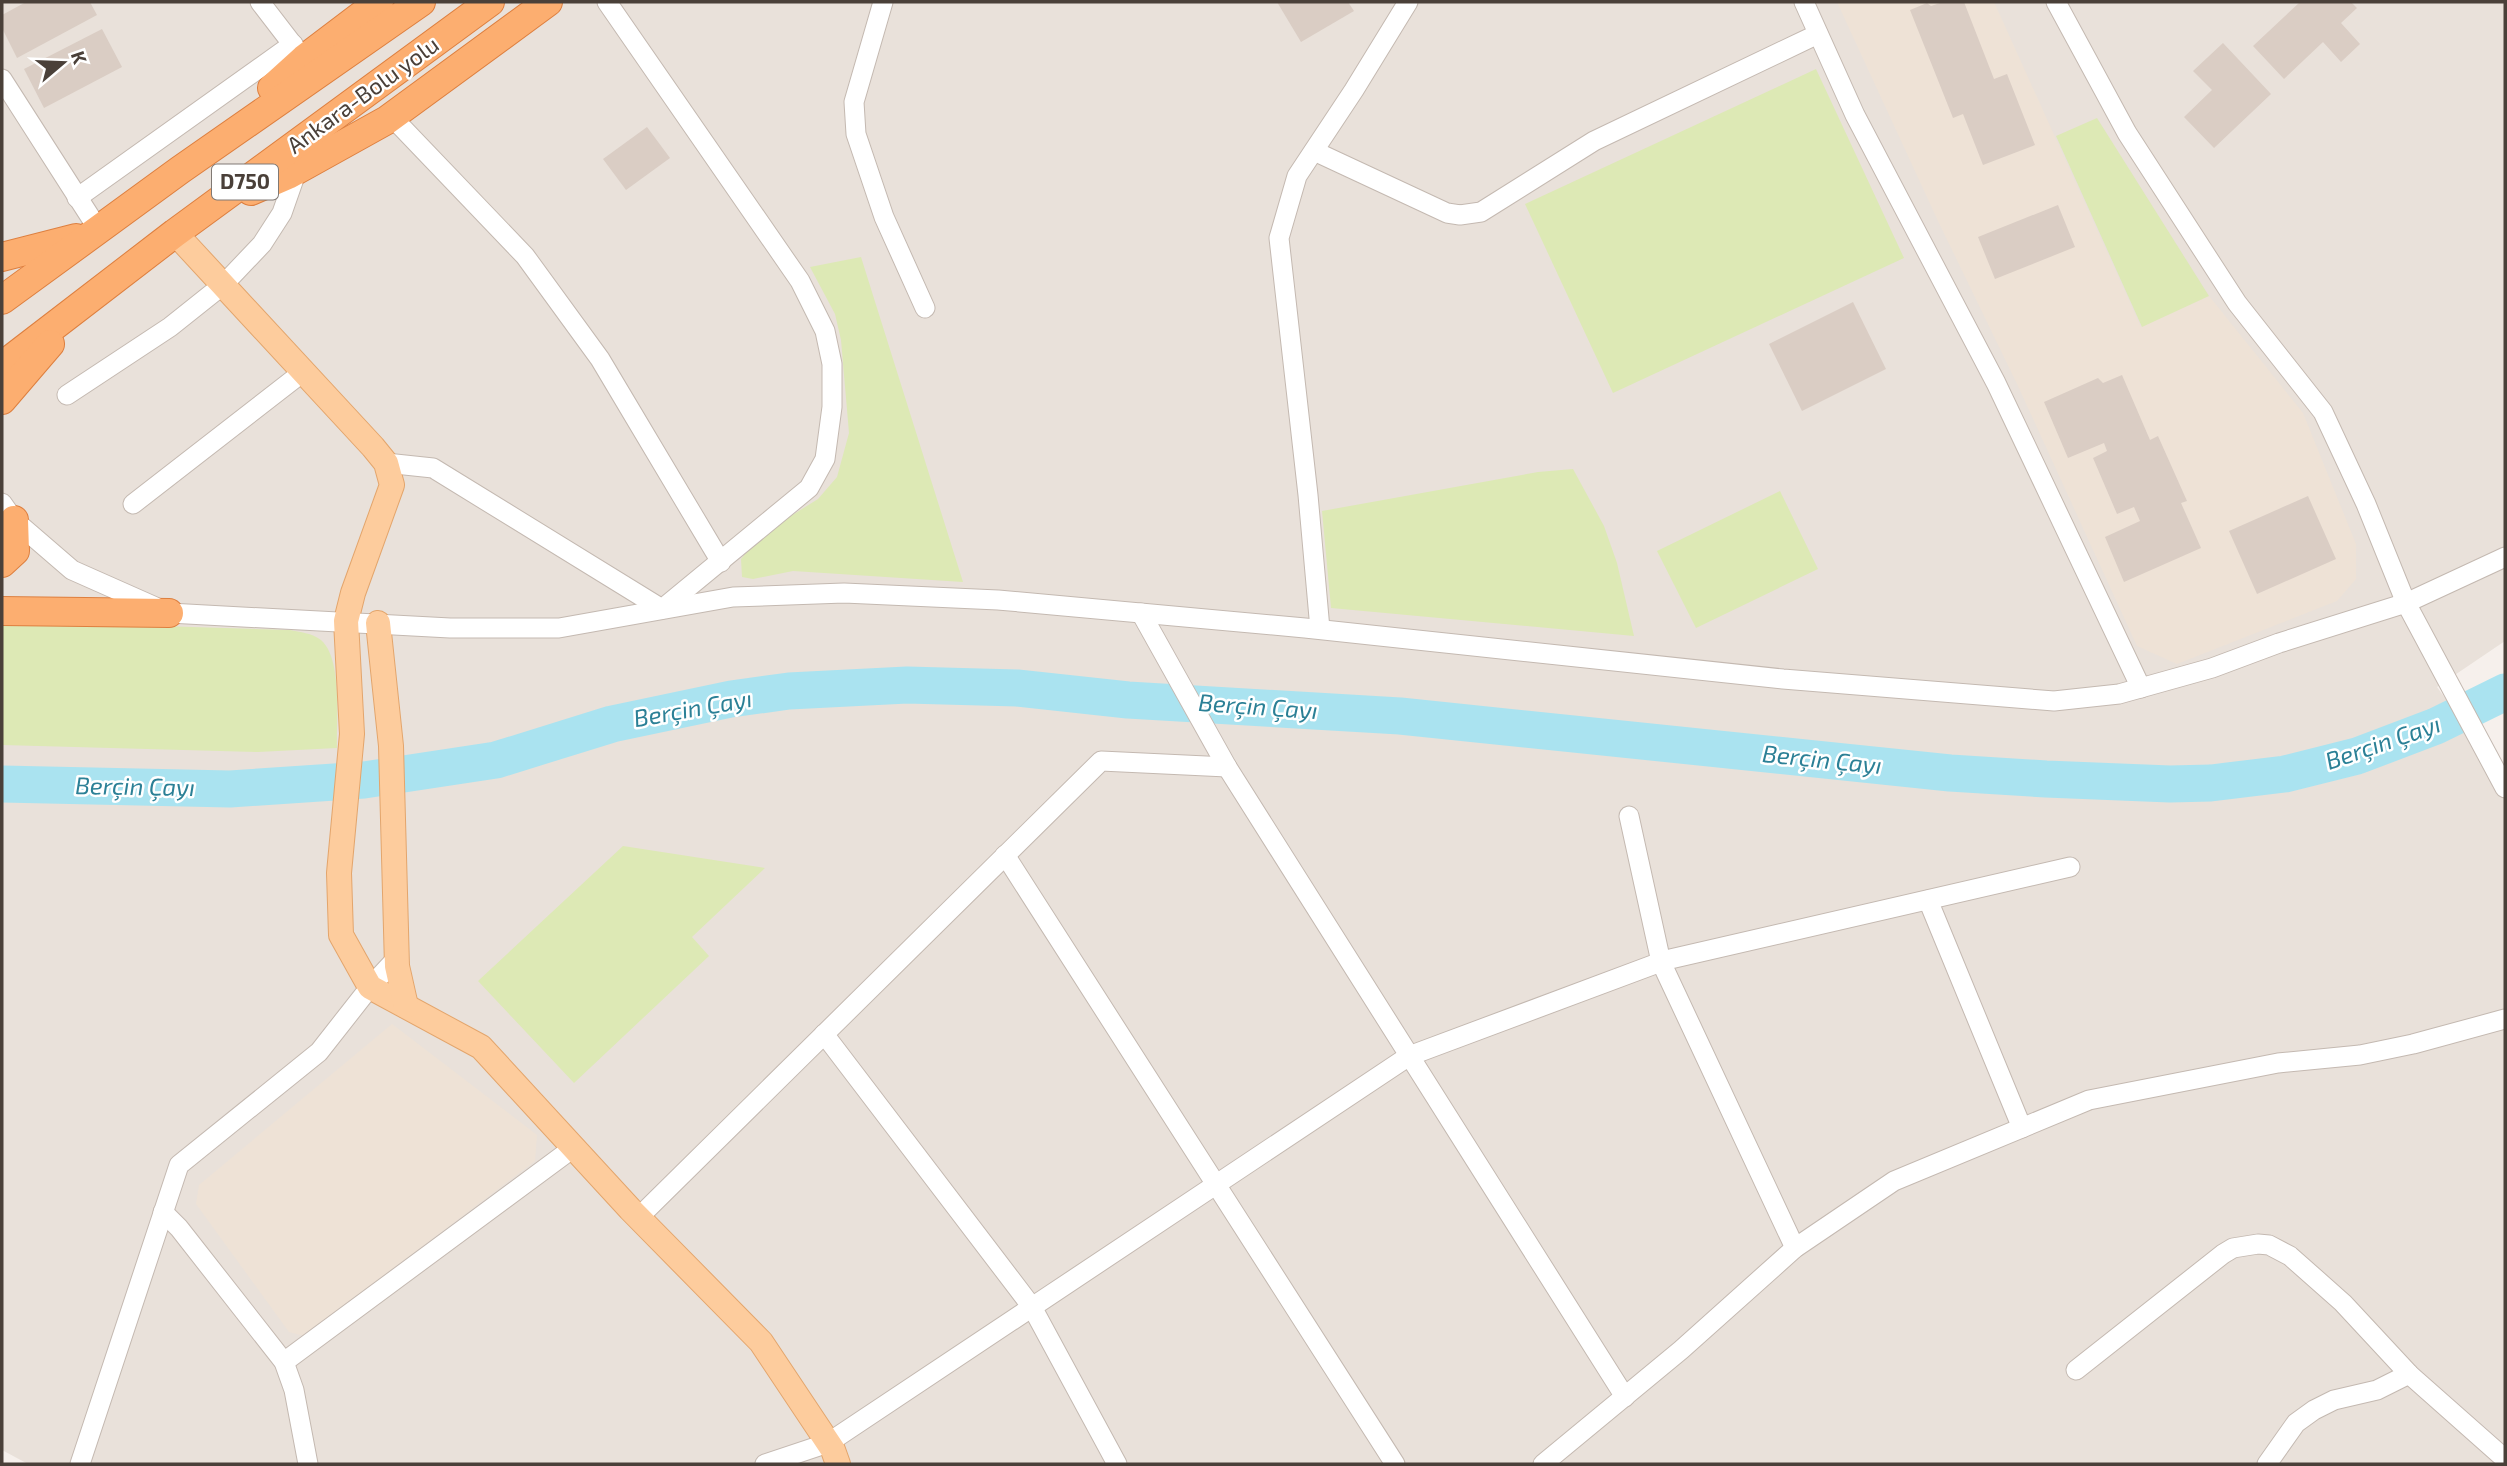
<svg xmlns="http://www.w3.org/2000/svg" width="2507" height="1466" viewBox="0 0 2507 1466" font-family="'Exo 2',sans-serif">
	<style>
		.residential { fill: #e9e1da }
		.education { fill: #eee2d6 }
		.green { fill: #dde9b5 }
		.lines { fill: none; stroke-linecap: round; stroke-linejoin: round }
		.river { stroke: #aae3f0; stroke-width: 37 }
		.building { fill: #dacdc4 }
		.minor-casing { stroke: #c4b9b1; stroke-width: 21 }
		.major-casing { stroke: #e3a56c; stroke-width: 26 }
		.highway-casing { stroke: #dd7f3f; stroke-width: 30 }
		.minor { stroke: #fff; stroke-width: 19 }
		.major { stroke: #fdcc9d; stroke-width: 24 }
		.highway { stroke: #fcae70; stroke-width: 28 }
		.labels { text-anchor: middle; stroke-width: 5; stroke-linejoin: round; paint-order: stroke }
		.shield { fill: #fff; stroke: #807974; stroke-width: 2 }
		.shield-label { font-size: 21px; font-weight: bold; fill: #4a4039 }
		.street-label { font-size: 23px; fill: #4a4039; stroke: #fff }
		.water-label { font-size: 24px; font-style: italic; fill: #2b8096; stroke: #fff }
	</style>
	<rect width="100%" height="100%" fill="#f6f0ec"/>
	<path class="residential" d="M2,2H2505V641L2437,687L2505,781V1464H28L2,1450Z"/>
	<g class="education">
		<path d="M1837,2H1994L2141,327L2209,296L2303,413L2356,544V579L2337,601L2177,664L2137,646L2018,386L1938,221Z"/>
		<path d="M392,1024L537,1135L535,1161L304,1336L289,1332L196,1204L199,1185Z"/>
	</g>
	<g class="green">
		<path d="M1816,69L1904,258L1613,393L1525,204Z"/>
		<path d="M2097,118L2209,296L2142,327L2056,136Z"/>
		<path d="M861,257L963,582L793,571L753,579L742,577L741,559L762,534L818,499L837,477L849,433L841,340L835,314L810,267Z"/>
		<path d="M1573,469L1604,526L1617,563L1634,636L1331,608L1322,511L1538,472Z"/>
		<path d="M1780,491L1818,569L1696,628L1657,551Z"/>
		<path d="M2,621L290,630C300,632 312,633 321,640C343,659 336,721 337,748L258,752L2,745Z"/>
		<path d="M623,846L765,868L692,937L709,956L574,1083L478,981Z"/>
	</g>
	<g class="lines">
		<path class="river" d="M2,784L230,789L364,780L496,760L612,724L731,699L789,691L907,685L1017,688L1128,700L1400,716L1950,773L2046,779L2170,784L2211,783L2285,774L2357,756L2436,726L2505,692"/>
	</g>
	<g class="building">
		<path d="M26,2H90L97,15L17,58L2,28V15Z"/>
		<path d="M1277,2H1348L1354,11L1301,42Z"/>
		<path d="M1943,2H1964L1994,79L2007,74L2035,145L1983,165L1963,114L1953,118L1910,10L1927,3L1931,6Z"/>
		<path d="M2300,2H2351L2357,8L2341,23L2360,44L2341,62L2323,42L2284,79L2253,46Z"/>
		<path d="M102,29L122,67L44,108L24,69Z"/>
		<path d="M2223,43L2271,94L2214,148L2184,117L2212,90L2193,71Z"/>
		<path d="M647,127L670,158L626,190L603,159Z"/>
		<path d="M2058,205L2075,247L1995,279L1978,237Z"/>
		<path d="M1853,302L1886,369L1802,411L1769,344Z"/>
		<path d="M2122,375L2150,440L2158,436L2187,501L2181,503L2201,548L2124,582L2105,537L2140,521L2134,507L2117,514L2093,458L2107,451L2104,443L2068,458L2044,402L2098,378L2103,383Z"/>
		<path d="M2308,496L2336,559L2257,594L2229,531Z"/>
	</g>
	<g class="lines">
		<defs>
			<g id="minor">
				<path d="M260,2L300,54"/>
				<path d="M883,2L854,102L856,134L884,217L925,308"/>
				<path d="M1804,2L1855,115L1996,383L2141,688"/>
				<path d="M2056,2L2127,133L2237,303L2323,412L2366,504L2406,603L2505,788"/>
				<path d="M2,79L98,229"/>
				<path d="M392,117L525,256L600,359L721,562"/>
				<path d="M1314,151L1447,213L1460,215L1481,212L1594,141L1818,34"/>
				<path d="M77,198L293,44"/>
				<path d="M67,395L170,327L224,284L262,244L282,213L297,170"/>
				<path d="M386,463L433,468L662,609L809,488L825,459L832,407V364L825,331L800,281L607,2"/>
				<path d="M2,503L14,520L72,570L169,613L450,628H559L733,597L844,593L998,600L1305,628L1783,679L2054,701L2119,694L2212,668L2279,643L2406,603L2505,557"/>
				<path d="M133,504L303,372"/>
				<path d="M1141,613L1227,767L1625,1397"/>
				<path d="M1320,629L1308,495L1279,238L1297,176L1354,90L1408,2"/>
				<path d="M1629,816L1661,962L1795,1248"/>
				<path d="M1005,855L1395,1464"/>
				<path d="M1928,900L2022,1128"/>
				<path d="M824,1034L1032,1307L1117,1464"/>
				<path d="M163,1212L179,1228L284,1362L294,1390L308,1464"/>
				<path d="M638,1218L1101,761L1227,767"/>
				<path d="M284,1362L573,1148"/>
				<path d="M2076,1370L2223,1254L2233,1248L2258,1244L2269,1245L2290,1256L2343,1303L2409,1374L2505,1459"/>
				<path d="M80,1464L179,1165L319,1052L370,987L397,958"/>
				<path d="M765,1464L828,1443L1409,1056L1666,960L2070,867"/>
				<path d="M1543,1464L1681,1350L1795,1248L1894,1181L2089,1100L2278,1063L2360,1055L2413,1044L2505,1019"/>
				<path d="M2267,1464L2296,1423L2314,1410L2334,1400L2377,1390L2409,1374"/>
			</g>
			<g id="major">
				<path d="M175,233L373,447L386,463L392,485L353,593L346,621L352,734L339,873L341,935L370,987L481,1047L630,1209L761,1342L833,1450L838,1464"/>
				<path d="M378,623L391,746L397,966L406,1006"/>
			</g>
			<g id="highway">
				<path d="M272,88L304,59L379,2"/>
				<path d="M251,191L288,175L387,120L548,2"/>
				<path d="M2,257L76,238"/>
				<path d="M2,300L180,170L421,2"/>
				<path d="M2,366L175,233L490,2"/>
				<path d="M2,400L50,344"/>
				<path d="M2,563L15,551L14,520"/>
				<path d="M2,611L169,613"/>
			</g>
		</defs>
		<use href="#minor" class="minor-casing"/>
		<use href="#major" class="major-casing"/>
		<use href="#highway" class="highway-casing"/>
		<use href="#minor" class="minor"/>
		<use href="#major" class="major"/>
		<use href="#highway" class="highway"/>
	</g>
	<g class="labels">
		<rect class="shield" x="212" y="164.5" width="66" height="35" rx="5"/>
		<g class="shield-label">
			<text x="245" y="189">D750</text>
		</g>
		<g class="street-label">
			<text transform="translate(363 95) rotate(-36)" y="8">Ankara-Bolu yolu</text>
		</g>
		<g class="water-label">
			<text transform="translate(1258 707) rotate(4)" y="8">Berçin Çayı</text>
			<text transform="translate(693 709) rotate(-10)" y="8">Berçin Çayı</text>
			<text transform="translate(2383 743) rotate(-19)" y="8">Berçin Çayı</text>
			<text transform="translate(1822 760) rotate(6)" y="8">Berçin Çayı</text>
			<text transform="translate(135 787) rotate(1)" y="8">Berçin Çayı</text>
		</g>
	</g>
	<rect width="2507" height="1466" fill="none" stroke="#4a4039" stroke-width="7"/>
	<g transform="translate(63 63) rotate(71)" stroke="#ffffff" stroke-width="5" paint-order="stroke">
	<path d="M0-5L12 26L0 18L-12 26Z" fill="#4a4039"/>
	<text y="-10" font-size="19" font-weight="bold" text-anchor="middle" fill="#4a4039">K</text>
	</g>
</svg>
